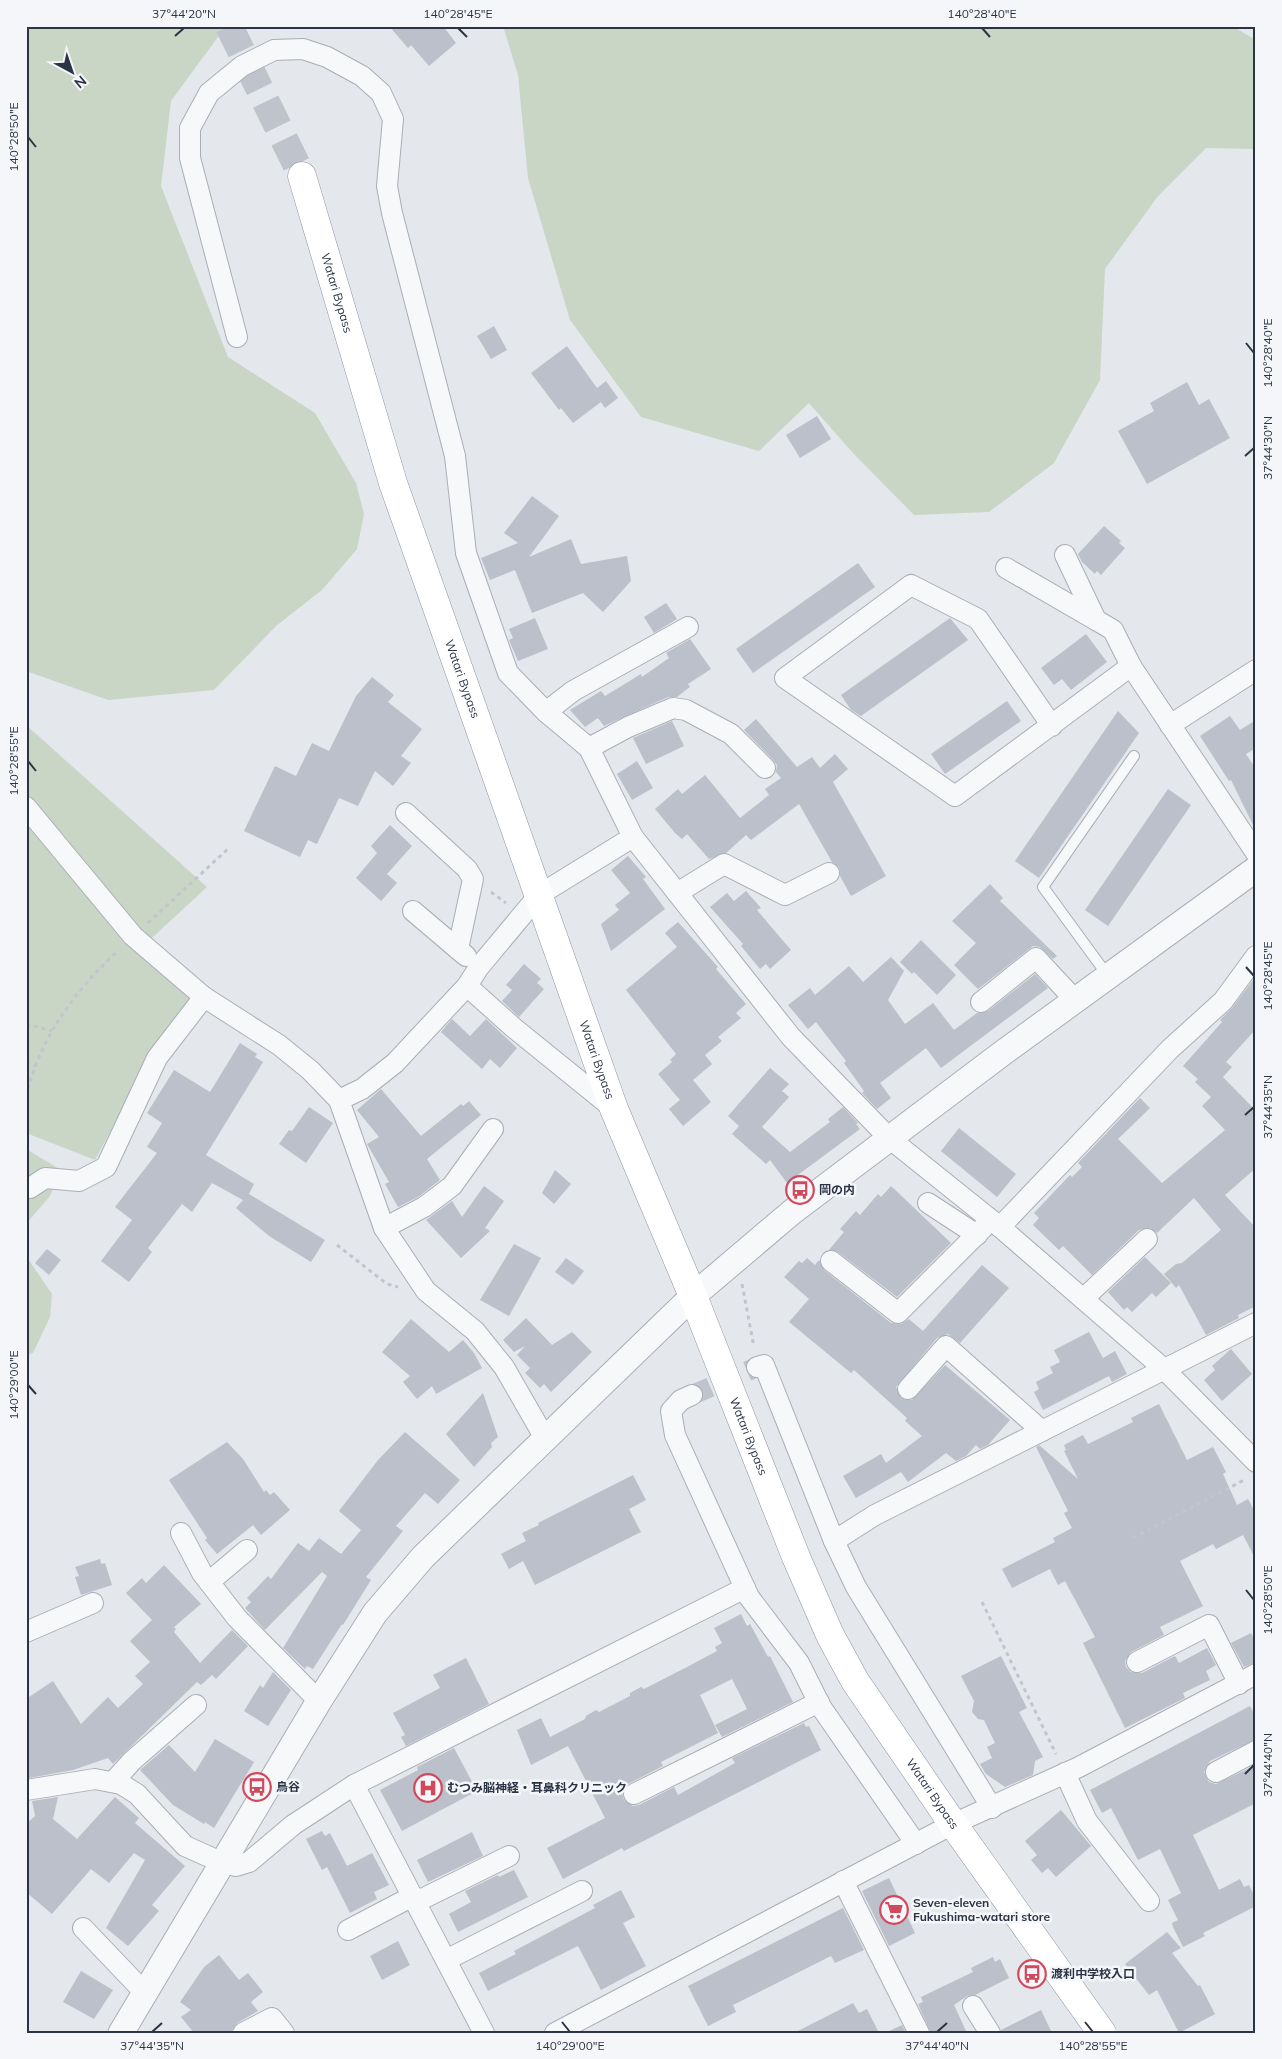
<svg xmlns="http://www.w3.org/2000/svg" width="1282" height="2059" viewBox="0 0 1282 2059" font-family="Mulish,'Noto Sans JP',sans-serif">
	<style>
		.green { fill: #c9d6c5 }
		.building { fill: #bbc0ca }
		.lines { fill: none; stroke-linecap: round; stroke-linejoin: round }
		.minor-tunnel { stroke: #bfc3cb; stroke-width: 20; stroke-dasharray: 20 10; stroke-linecap: butt }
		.trunk-tunnel { stroke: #bfc3cb; stroke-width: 28; stroke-dasharray: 28 14; stroke-linecap: butt }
		.service-casing { stroke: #a9aeb7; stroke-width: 12 }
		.minor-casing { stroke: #a9aeb7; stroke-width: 22 }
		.tertiary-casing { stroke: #a9aeb7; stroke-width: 27 }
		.trunk-casing { stroke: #8b94a3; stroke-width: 29 }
		.path { stroke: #c2c5cb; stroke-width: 3; stroke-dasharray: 4 4; stroke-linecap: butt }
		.service { stroke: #f7f8fa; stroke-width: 10 }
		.minor { stroke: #f7f8fa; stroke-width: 20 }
		.tertiary { stroke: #f7f8fa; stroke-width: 25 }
		.trunk { stroke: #fff; stroke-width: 28 }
		.ticks { fill: none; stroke: #2b3445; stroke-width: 2 }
		.labels { text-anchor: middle; stroke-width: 5; stroke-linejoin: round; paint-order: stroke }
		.street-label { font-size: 12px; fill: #2b3445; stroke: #f4f6f9 }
		.poi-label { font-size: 12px; font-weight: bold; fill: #2b3445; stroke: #f4f6f9; text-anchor: start }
		.neatline { fill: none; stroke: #2b3445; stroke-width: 2 }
		.ticks-label { font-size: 12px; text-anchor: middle; fill: #2b3445 }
	</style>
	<rect width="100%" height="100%" fill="#e4e7ec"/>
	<g class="green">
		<path d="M26,26H226L171,101L161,186L228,357L315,413L356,483L364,514L357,549L322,590L276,626L214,690L108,700L26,671Z"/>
		<path d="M503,26H1232L1256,40V149L1206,148L1158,196L1105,269L1100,380L1054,463L989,512L914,515L853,453L809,403L759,451L641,417L570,320L528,178L518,75Z"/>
		<path d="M26,725L207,887L141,948L193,997L151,1056L95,1160L26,1133Z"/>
		<path d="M26,1149L61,1170L50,1196L26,1224Z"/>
		<path d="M26,1256L52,1294L50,1317L33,1353L26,1355Z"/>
	</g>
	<g class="building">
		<path d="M389,26H443L456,43L429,66L411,45L408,48Z"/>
		<path d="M494,326L507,350L491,359L477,336Z"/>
		<path d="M567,346L597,388L606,381L618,398L605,408L601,402L573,423L561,408L559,410L531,373Z"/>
		<path d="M1187,382L1199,405L1209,399L1230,438L1147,484L1118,431L1154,411L1150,403Z"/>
		<path d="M817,416L831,439L800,458L786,435Z"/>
		<path d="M532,496L559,516L529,557L571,539L581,564L627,556L631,581L603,612L583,593L532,613L515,570L490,580L481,558L518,543L504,533Z"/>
		<path d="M1104,526L1121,541L1119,543L1125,548L1101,575L1097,571L1095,574L1082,562L1078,554Z"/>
		<path d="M858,563L875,587L753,673L736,649Z"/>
		<path d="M666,603L677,619L654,633L644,617Z"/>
		<path d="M535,618L548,649L518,661L509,640L513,638L509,629Z"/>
		<path d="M950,618L968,640L861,716L851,710L841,695Z"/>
		<path d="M1086,634L1107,662L1071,690L1062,679L1054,685L1041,668Z"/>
		<path d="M690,639L711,669L688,684L690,687L677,697H668L604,726L598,718L585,727L570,710L601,691L605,696L641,674L642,677L669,658L666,653Z"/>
		<path d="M372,677L394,695L388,702L422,729L401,756L411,763L393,786L375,771L358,806L339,798L317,844L308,840L300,857L244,831L275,766L296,776L312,743L329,751L356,696Z"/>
		<path d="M1007,701L1021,721L945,774L931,754Z"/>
		<path d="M1118,711L1139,733L1039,878L1015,861Z"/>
		<path d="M1230,716L1240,730L1256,720V748L1246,754L1256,769V831L1231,780L1229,781L1200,736Z"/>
		<path d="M756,719L797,767L812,757L820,768L835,754L848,769L833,782L886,876L851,896L840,876L839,867L832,862L799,804L751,840L746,835L726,853L709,859L687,834L682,839L675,833L655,809L678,789L682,794L705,775L740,818L769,795L765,789L781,778L776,772L777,765L773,760L744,730Z"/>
		<path d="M672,721L684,746L646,764L633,738Z"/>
		<path d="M637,761L653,788L632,800L617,774Z"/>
		<path d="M1168,789L1191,805L1108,926L1085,910Z"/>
		<path d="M390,825L412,846L387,874L397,883L381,901L356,878L377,853L371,846Z"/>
		<path d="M628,856L646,877L643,879L665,909L611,951L601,924L619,910L615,905L630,893L611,870Z"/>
		<path d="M990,884L1003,898L1000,901L1057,956L1053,959L1040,947L1033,946L978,989L954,965L976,943L952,921Z"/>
		<path d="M746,891L761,908L757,910L791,950L770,969L766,964L760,969L741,946L743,944L710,907L727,893L734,901Z"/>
		<path d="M678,922L718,967L716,969L746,1004L736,1013L741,1018L718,1037L722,1041L705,1055L712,1064L693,1080L711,1102L683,1126L669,1109L680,1100L658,1074L672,1062L670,1060L676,1054L626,990L677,947L665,933Z"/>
		<path d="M921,940L956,975L937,995L914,972L912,974L900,962Z"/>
		<path d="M891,957L904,971L888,1000L905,1024L933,1003L954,1030L977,1013L988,1011L1035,974L1048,988L941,1068L926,1048L880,1083L891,1098L877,1109L862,1093L864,1091L844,1063L846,1061L816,1022L808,1029L788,1005L810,988L815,995L849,966L863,982Z"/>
		<path d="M524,964L541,979L537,983L544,989L519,1017L502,1001L512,990L506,985Z"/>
		<path d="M1256,976V1029L1226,1062L1232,1067L1223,1077L1256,1111V1168L1225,1195L1256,1228V1306L1238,1315L1239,1318L1206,1335L1179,1285L1176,1288L1164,1274L1176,1264L1182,1263L1221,1230L1194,1198L1157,1233L1150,1228L1139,1230L1092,1275L1063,1246L1059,1250L1033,1225L1039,1218L1034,1213L1070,1175L1072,1177L1082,1167L1078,1163L1140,1098L1150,1108L1118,1139L1162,1183L1225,1130L1202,1106L1211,1097L1195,1082L1198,1079L1183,1066L1222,1022L1220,1020L1232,1008Z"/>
		<path d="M452,1019L470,1036L486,1019L517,1048L500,1068L490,1059L482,1069L441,1032Z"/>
		<path d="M240,1043L257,1054L255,1057L263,1062L206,1155L254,1184L249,1194L325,1240L311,1262L269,1236L236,1208L243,1200L212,1183L192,1212L182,1204L148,1248L152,1252L129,1282L101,1261L132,1220L115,1207L157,1153L147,1147L162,1123L147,1113L174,1070L210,1092Z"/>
		<path d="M770,1068L789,1084L782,1091L789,1097L762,1127L790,1152L830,1122L828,1119L843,1107L858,1123L856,1124L860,1129L787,1183L770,1160L766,1164L732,1134L739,1126L728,1116Z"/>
		<path d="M381,1089L421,1136L461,1104L463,1106L469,1101L481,1115L427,1159L440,1180L418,1197L398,1207L385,1184L389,1182L367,1144L379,1137L357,1110Z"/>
		<path d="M309,1107L333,1123L306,1163L279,1144L289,1130L292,1131Z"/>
		<path d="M959,1128L1016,1174L997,1197L941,1151Z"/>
		<path d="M555,1170L571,1184L554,1204L542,1193Z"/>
		<path d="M484,1186L504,1201L485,1228L490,1231L461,1258L426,1220L452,1201L462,1217Z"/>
		<path d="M891,1186L951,1243L897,1297L838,1252L829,1250L844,1232L840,1229L856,1211L860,1215L878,1194L881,1197Z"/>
		<path d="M514,1244L541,1258L509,1316L480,1300Z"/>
		<path d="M47,1249L61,1260L49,1275L35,1263Z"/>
		<path d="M1145,1257L1171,1283L1156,1297L1152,1293L1132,1312L1127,1307L1124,1310L1108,1292Z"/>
		<path d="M566,1258L584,1271L573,1285L555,1272Z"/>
		<path d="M807,1258L815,1265L819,1260L824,1270L891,1323L901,1324L909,1319L923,1331L982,1265L1009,1288L960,1343L948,1334L937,1338L896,1387L901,1398L912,1400L945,1365L1010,1420L988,1445L980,1449L976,1445L966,1456L956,1461L946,1453L908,1482L901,1472L856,1498L843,1476L881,1454L886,1463L922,1436L905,1421L907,1418L854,1370L851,1373L789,1322L809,1299L784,1277L799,1261L802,1263Z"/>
		<path d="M526,1318L552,1345L572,1332L592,1352L551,1392L544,1384L540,1388L525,1373L530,1368L517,1355L525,1346L514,1352L503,1340Z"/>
		<path d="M411,1319L449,1352L463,1340L474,1353L482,1368L436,1394L432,1386L417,1399L403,1382L410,1376L382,1352Z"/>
		<path d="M1089,1332L1103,1358L1115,1351L1127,1374L1112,1382L1109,1376L1043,1410L1034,1392L1039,1389L1036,1382L1053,1373L1050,1367L1060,1362L1054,1350Z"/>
		<path d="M1231,1349L1252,1374L1222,1401L1204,1380L1215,1370L1212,1366Z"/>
		<path d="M483,1393L498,1437L491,1443L492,1447L474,1467L446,1434Z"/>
		<path d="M1159,1404L1187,1460L1213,1447L1226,1472L1223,1474L1237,1505L1248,1499L1256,1514V1560L1243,1535L1216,1549L1213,1544L1180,1561L1203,1606L1160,1627L1164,1635L1131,1652L1125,1661L1126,1667L1131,1672L1142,1673L1175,1656L1179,1663L1207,1648L1216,1665L1206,1671L1210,1680L1183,1693L1185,1698L1125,1728L1083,1643L1095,1637L1065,1581L1058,1585L1050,1569L1012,1588L1002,1569L1055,1542L1053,1538L1072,1528L1064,1513L1068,1511L1036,1447L1039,1445L1078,1479L1064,1451L1066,1450L1064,1445L1083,1435L1088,1444L1133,1422L1131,1418Z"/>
		<path d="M405,1432L460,1480L438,1504L425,1493L396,1526L403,1531L366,1577L371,1580L343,1625L342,1624L313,1669L307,1666L305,1669L283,1648L327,1576L322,1572L265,1630L245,1608L251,1602L247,1598L268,1576L271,1579L298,1543L309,1551L319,1538L341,1554L361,1530L339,1511L378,1460Z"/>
		<path d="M227,1442L243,1459L264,1492L266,1490L270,1495L274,1492L290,1510L261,1535L253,1525L217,1554L205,1540L207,1538L169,1480Z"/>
		<path d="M633,1475L646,1500L629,1509L641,1532L535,1585L523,1561L509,1569L501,1554L526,1541L522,1533L539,1525L538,1523Z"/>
		<path d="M100,1559L101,1564L105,1563L112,1585L81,1595L75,1577L79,1576L75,1567Z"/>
		<path d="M164,1565L201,1604L174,1627L176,1629L174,1632L200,1663L232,1630L248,1646L216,1679L212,1675L201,1685L197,1682L113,1764L108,1758L73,1770L29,1778L26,1774V1699L53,1681L81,1724L108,1697L118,1708L143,1684L135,1676L150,1662L130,1641L152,1620L126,1593L142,1578L146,1583Z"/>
		<path d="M741,1614L747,1626L750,1624L768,1657L770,1656L793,1702L722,1737L715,1725L747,1709L732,1679L700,1695L718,1733L661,1762L663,1766L628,1784L622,1793L624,1800L633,1806L639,1805L674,1787L678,1795L735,1763L732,1758L804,1723L806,1727L809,1726L821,1750L624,1851L622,1848L563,1879L547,1848L605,1818L568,1746L531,1765L517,1730L541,1718L550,1737L585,1719L586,1716L596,1710L599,1712L630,1696V1693L641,1687L644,1689L687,1667L717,1651L715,1647L722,1643L714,1628Z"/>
		<path d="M1251,1633L1256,1642V1662L1244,1667L1231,1643Z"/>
		<path d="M1001,1656L1027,1708L1019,1712L1043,1757L1035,1761L1033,1775L1005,1787L986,1774L980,1764L992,1758L987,1747L995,1743L984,1720L978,1719L972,1712L974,1701L961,1676Z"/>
		<path d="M466,1658L489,1704L406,1746L401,1737L405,1735L393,1713L440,1688L433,1675Z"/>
		<path d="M273,1672L291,1690L268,1726L244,1711L260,1685L263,1688Z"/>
		<path d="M1250,1706L1256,1717V1739L1210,1761L1204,1772L1209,1782L1216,1784L1256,1765V1803L1193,1835L1219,1890L1240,1879L1244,1887L1249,1885L1256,1899V1906L1203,1933L1205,1936L1183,1947L1173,1927L1172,1923L1178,1920L1168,1900L1181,1893L1160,1849L1138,1860L1111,1808L1102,1813L1090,1790Z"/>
		<path d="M215,1739L254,1762L214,1828L205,1822L204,1824L173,1805L140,1770L169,1745L195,1772Z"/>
		<path d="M454,1748L477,1791L402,1831L380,1790L418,1770L417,1767Z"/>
		<path d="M58,1797L53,1819L77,1839L115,1797L139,1818L135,1823L185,1866L152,1905L159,1911L128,1946L106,1928L145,1860L134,1853L109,1883L91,1869L52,1914L26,1892V1824L35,1816L32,1801Z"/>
		<path d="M1061,1810L1091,1846L1056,1877L1048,1868L1042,1873L1031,1860L1037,1855L1025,1841Z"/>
		<path d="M322,1831L325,1836L330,1833L347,1866L372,1853L389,1885L374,1892L377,1899L350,1913L327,1867L322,1870L306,1839Z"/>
		<path d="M472,1832L483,1856L428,1882L417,1860Z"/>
		<path d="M514,1870L528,1897L458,1932L449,1914L471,1902L465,1891L498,1875L499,1877Z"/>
		<path d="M889,1878L915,1933L889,1946L862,1891Z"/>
		<path d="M621,1890L635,1917L623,1923L646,1966L601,1990L578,1946L488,1991L479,1973L516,1954L514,1951L595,1908L593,1905Z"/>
		<path d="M843,1908L864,1950L835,1963L831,1956L733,2005L736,2012L708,2026L688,1986Z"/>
		<path d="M1167,1932L1181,1948L1172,1953L1198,1986L1200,1985L1215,2014L1179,2033L1157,1990L1149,1995L1125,1964Z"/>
		<path d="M398,1941L410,1965L382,1980L370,1956Z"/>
		<path d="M219,1955L239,1980L248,1973L263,1992L251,2002L258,2011L237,2023L230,2033H194L181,2017L191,2010L180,2002L204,1967Z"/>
		<path d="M993,1957L995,1962L1000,1959L1009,1978L975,1995L967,1996L954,2005L967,2033H931L918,2004L923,2002L921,1997L973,1972L971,1968Z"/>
		<path d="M81,1971L113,1990L94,2019L63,2002Z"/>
		<path d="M853,2003L859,2013L867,2009L879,2033H794Z"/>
		<path d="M1041,2010L1052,2033H1002L1001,2030Z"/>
		<path d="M902,2025L906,2033H885Z"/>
	</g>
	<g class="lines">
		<path class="minor-tunnel" d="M692,1395L757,1367"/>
		<path class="trunk-tunnel" d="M229,26L302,176"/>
		<defs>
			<path id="service" d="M1108,976L1043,887L1134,756"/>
			<g id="minor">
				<path d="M237,337L190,158V128L209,93L242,66L274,50L303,49L327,57L362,76L381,93L393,119L387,186L392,213L455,456L466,553L508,673L546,712L589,748L633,837L791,1037L889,1138L1000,1227L1164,1369L1256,1462"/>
				<path d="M1065,555L1096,620L1113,630L1131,666L1256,853"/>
				<path d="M1006,568L1096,620"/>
				<path d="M546,712L573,691L688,627"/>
				<path d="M1170,725L1256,670"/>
				<path d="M1052,726L978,619L911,585L785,678L955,796L1131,666"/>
				<path d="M589,748L628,727L673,708L686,710L731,734L765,768"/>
				<path d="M26,807L133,936L204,997L279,1045L310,1070L339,1100L362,1089L395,1063L467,986L479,967L539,895L633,837"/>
				<path d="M406,813L467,869L473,879L458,949"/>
				<path d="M677,893L724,864L785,895L829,873"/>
				<path d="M413,911L466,956"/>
				<path d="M467,986L514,1028L614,1109"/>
				<path d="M981,1002L1036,958L1075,1000"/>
				<path d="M339,1100L384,1228L426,1291L475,1331L504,1367L546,1440"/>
				<path d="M30,1188L45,1178L79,1181L106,1167L157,1058L204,997"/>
				<path d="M928,1203L977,1235"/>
				<path d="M1000,1227L1170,1049L1223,1001L1256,956"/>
				<path d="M384,1228L424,1207L452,1186L493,1129"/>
				<path d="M831,1261L898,1313L991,1220"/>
				<path d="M1083,1299L1147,1239"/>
				<path d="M757,1367L764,1365L834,1541L856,1587L992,1808"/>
				<path d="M908,1389L946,1346L1042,1431"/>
				<path d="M692,1395L681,1400L671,1411L675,1435L749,1597L799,1663L821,1707L916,1844"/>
				<path d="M181,1533L202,1573L237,1618L319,1701"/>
				<path d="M834,1541L875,1515L1256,1323"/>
				<path d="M209,1582L247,1550"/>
				<path d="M26,1632L93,1603"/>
				<path d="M1137,1662L1209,1625L1239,1684"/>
				<path d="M1216,1772L1256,1751"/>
				<path d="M1065,1773L1087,1821L1149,1901"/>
				<path d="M113,1782L132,1761L196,1705"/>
				<path d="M354,1785L484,2033"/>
				<path d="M26,1790L95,1779L121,1784L137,1794L185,1846L223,1863L236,1866L249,1862L293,1825L354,1785L745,1588"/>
				<path d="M634,1794L819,1702"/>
				<path d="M843,1881L919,2033"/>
				<path d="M416,1902L509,1856"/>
				<path d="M83,1928L145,1993"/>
				<path d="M348,1930L413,1896"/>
				<path d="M446,1960L582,1891"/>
				<path d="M973,2006L990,2033"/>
				<path d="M243,2033L272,2018L284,2033"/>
				<path d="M555,2033L953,1824L1079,1767L1256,1674"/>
			</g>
			<path id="tertiary" d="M121,2033L319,1701L375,1613L423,1557L693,1296L792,1212L1004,1052L1256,869"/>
			<g id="trunk">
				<path id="s1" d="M302,176L393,483L614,1109L693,1296L796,1557L830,1635L855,1681L953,1824L1102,2033"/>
			</g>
		</defs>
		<use href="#service" class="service-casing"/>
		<use href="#minor" class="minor-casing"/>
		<use href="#tertiary" class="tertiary-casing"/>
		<use href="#trunk" class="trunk-casing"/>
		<g class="path">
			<path d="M491,892L506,903"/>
			<path d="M148,923L230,847"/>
			<path d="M26,1024L52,1031"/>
			<path d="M26,1063L35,1066"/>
			<path d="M26,1097C39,1039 75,990 118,951"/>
			<path d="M337,1245L387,1284L398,1287"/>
			<path d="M742,1284L754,1347"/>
			<path d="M1133,1538L1246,1479"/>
			<path d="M982,1602L1056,1754"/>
		</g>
		<use href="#service" class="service"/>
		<use href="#minor" class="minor"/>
		<use href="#tertiary" class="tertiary"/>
		<use href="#trunk" class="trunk"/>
	</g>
	<path class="ticks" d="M458,28L467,37M982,28L990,37M175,36L184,28M28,137L36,147M1246,343L1254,353M1245,456L1254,448M28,761L36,771M1246,967L1254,976M1245,1115L1254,1107M28,1385L36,1394M1246,1590L1254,1600M1245,1774L1254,1765M562,2022L570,2032M1085,2022L1093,2032M152,2032L162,2023M937,2032L947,2023"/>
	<defs>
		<symbol id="bus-ring" viewBox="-11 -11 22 22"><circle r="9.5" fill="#f4f6f9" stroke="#d1495b" stroke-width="1.5"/><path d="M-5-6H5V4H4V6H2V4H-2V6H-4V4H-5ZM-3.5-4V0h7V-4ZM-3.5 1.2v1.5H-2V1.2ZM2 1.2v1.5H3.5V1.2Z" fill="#d1495b"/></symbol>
		<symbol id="hospital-ring" viewBox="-11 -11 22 22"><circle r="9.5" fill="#f4f6f9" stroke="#d1495b" stroke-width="1.5"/><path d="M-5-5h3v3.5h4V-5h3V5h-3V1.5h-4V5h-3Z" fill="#d1495b"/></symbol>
		<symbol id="supermarket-ring" viewBox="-11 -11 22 22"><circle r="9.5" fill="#f4f6f9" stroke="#d1495b" stroke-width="1.5"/><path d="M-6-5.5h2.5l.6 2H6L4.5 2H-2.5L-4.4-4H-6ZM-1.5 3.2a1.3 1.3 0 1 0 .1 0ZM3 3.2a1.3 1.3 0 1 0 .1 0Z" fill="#d1495b"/></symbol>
	</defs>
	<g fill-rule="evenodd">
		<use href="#bus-ring" x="784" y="1174" width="32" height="32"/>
		<use href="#bus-ring" x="241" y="1771" width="32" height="32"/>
		<use href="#hospital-ring" x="412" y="1772" width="32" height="32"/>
		<use href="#supermarket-ring" x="878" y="1894" width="32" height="32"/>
		<use href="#bus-ring" x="1016" y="1958" width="32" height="32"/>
	</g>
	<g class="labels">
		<g class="street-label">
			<text dy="4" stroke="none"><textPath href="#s1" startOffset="122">Watari Bypass</textPath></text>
			<text dy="4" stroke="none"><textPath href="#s1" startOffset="528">Watari Bypass</textPath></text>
			<text dy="4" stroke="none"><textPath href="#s1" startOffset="932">Watari Bypass</textPath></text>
			<text dy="4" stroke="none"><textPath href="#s1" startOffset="1338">Watari Bypass</textPath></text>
			<text dy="4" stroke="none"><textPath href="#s1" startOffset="1742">Watari Bypass</textPath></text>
		</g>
		<g class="poi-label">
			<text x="819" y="1194">岡の内</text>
			<text x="276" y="1791">鳥谷</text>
			<text x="447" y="1792">むつみ脳神経・耳鼻科クリニック</text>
			<text x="913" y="1907">Seven-eleven<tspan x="913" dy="14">Fukushima-watari store</tspan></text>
			<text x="1051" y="1978">渡利中学校入口</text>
		</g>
	</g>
	<rect width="1282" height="2059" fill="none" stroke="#f4f6f9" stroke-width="55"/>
	<g transform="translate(72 72) rotate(140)" stroke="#f4f6f9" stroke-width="4" paint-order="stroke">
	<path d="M0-4L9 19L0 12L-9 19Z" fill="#2b3445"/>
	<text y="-8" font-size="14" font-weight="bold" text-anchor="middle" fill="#2b3445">N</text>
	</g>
	<rect x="28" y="28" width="1226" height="2004" class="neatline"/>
	<g class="ticks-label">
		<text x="184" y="18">37°44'20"N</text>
		<text x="458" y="18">140°28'45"E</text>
		<text x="982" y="18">140°28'40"E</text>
		<text transform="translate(14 137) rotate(-90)" y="4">140°28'50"E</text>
		<text transform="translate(1268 353) rotate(-90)" y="4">140°28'40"E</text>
		<text transform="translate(1268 448) rotate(-90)" y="4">37°44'30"N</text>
		<text transform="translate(14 761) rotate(-90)" y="4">140°28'55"E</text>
		<text transform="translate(1268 976) rotate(-90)" y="4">140°28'45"E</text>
		<text transform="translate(1268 1107) rotate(-90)" y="4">37°44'35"N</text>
		<text transform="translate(14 1385) rotate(-90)" y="4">140°29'00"E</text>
		<text transform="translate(1268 1600) rotate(-90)" y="4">140°28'50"E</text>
		<text transform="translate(1268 1765) rotate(-90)" y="4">37°44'40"N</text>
		<text x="152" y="2050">37°44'35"N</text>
		<text x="570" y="2050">140°29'00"E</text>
		<text x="937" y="2050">37°44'40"N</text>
		<text x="1093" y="2050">140°28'55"E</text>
	</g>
</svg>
